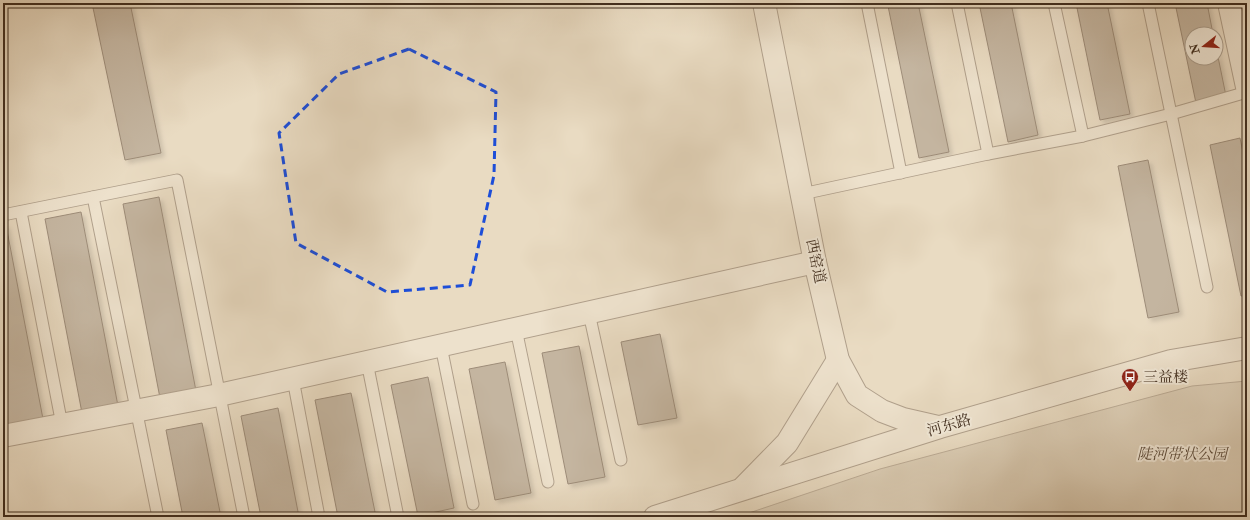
<svg xmlns="http://www.w3.org/2000/svg" width="1250" height="520" viewBox="0 0 1250 520" font-family="'IM FELL Double Pica','Noto Serif SC',serif">
	<style>
		.green { fill: #ccbea6; stroke: #867662 }
		.building { fill: #988874; stroke: #412e1f; filter: url(#shadow) }
		.lines { fill: none; stroke-linecap: round; stroke-linejoin: round }
		.service-casing { stroke: #6b5948; stroke-width: 13 }
		.minor-casing { stroke: #6b5948; stroke-width: 24 }
		.tertiary-casing { stroke: #6b5948; stroke-width: 24 }
		.service { stroke: #f1e8d7; stroke-width: 11 }
		.minor { stroke: #f1e8d7; stroke-width: 22 }
		.tertiary { stroke: #f1e8d7; stroke-width: 22 }
		.marked { fill: none; stroke: #1d4ed8; stroke-width: 3; stroke-dasharray: 8 5; stroke-linejoin: round }
		.labels { text-anchor: middle; stroke-width: 4; stroke-linejoin: round; paint-order: stroke }
		.street-label { font-size: 15px; fill: #412e1f; stroke: #f1e8d7 }
		.poi-label { font-size: 15px; fill: #412e1f; stroke: #f1e8d7; text-anchor: start }
		.park-label { font-size: 15px; font-style: italic; fill: #5d4b3a; stroke: #f1e8d7 }
	</style>
	<defs>
		<filter id="shadow"><feDropShadow dx="3.5" dy="3.5" stdDeviation="2" flood-color="#0004"/></filter>
	</defs>
	<rect width="100%" height="100%" fill="#e9dbc2"/>
	<filter id="stains"><feTurbulence type="fractalNoise" baseFrequency=".005" numOctaves="4"/><feColorMatrix values="0 0 0 0 .2 0 0 0 0 .09 0 0 0 0 .02 0 0 0 .5 -.17"/></filter>
	<radialGradient id="worn" r=".72"><stop offset=".6" stop-color="#630" stop-opacity="0"/><stop offset="1" stop-color="#630" stop-opacity=".3"/></radialGradient>
	<path class="green" d="M1247,381V517H737L880,469L1192,386Z"/>
	<g class="building">
		<path d="M92,3H130L161,153L125,160Z"/>
		<path d="M904,3H918L949,152L919,158L888,6Z"/>
		<path d="M979,3H1011L1038,135L1008,142Z"/>
		<path d="M1076,3H1107L1130,114L1100,120Z"/>
		<path d="M1175,3H1207L1213,34H1192V58H1216V47L1226,96L1196,103Z"/>
		<path d="M1240,138L1247,172V295L1241,296L1210,145Z"/>
		<path d="M1148,160L1179,312L1148,318L1118,166Z"/>
		<path d="M159,197L196,391L160,398L123,204Z"/>
		<path d="M81,212L118,406L82,413L45,219Z"/>
		<path d="M3,225H6L43,419L7,426L3,405Z"/>
		<path d="M660,334L677,418L638,425L621,342Z"/>
		<path d="M579,346L605,477L568,484L542,353Z"/>
		<path d="M505,362L531,493L495,500L469,369Z"/>
		<path d="M428,377L454,508L418,516L391,385Z"/>
		<path d="M351,393L376,517H338L315,400Z"/>
		<path d="M278,408L299,517H261L241,416Z"/>
		<path d="M202,423L221,517H183L166,430Z"/>
	</g>
	<g class="lines">
		<defs>
			<g id="service">
				<path d="M867,3L901,173"/>
				<path d="M957,3L988,154"/>
				<path d="M1054,3L1083,136"/>
				<path d="M1148,3L1207,287"/>
				<path d="M802,194L988,154L1083,136L1171,114L1247,92"/>
				<path d="M93,197L158,517"/>
				<path d="M21,212L62,425"/>
				<path d="M3,215L177,180L244,517"/>
				<path d="M589,313L621,460"/>
				<path d="M516,329L548,482"/>
				<path d="M441,346L473,504"/>
				<path d="M367,362L398,517"/>
				<path d="M293,379L319,517"/>
			</g>
			<g id="minor">
				<path d="M1229,3L1247,87"/>
				<path d="M3,436L219,395L815,262"/>
			</g>
			<g id="tertiary">
				<path d="M764,3L815,262L838,360L857,395L882,411L903,419L938,427"/>
				<path d="M744,487L787,443L838,360"/>
				<path d="M655,517L940,427L1171,361L1247,348"/>
			</g>
		</defs>
		<use href="#service" class="service-casing"/>
		<use href="#minor" class="minor-casing"/>
		<use href="#tertiary" class="tertiary-casing"/>
		<use href="#service" class="service"/>
		<use href="#minor" class="minor"/>
		<use href="#tertiary" class="tertiary"/>
	</g>
	<path d="M0 0H1250V520H0ZM409,49L496,92L494,175L470,285L387,292L296,243L279,133L339,74Z" fill="#e9dbc2" fill-opacity=".55" fill-rule="evenodd"/>
	<path class="marked" d="M409,49L496,92L494,175L470,285L387,292L296,243L279,133L339,74Z"/>
	<defs>
		<symbol id="bus-pin" viewBox="-11 -11 22 30"><path d="M0 17L-7.5 6A9.5 9.5 0 1 1 7.5 6Z" fill="#8f2418" stroke="#f1e8d7"/><path d="M-5-6H5V4H4V6H2V4H-2V6H-4V4H-5ZM-3.5-4V0h7V-4ZM-3.5 1.2v1.5H-2V1.2ZM2 1.2v1.5H3.5V1.2Z" fill="#fff"/></symbol>
	</defs>
	<g fill-rule="evenodd">
		<use href="#bus-pin" x="1120" y="367" width="20" height="27"/>
	</g>
	<g class="labels">
		<g class="street-label">
			<text transform="translate(816 261) rotate(78)" y="5">西窑道</text>
			<text transform="translate(949 425) rotate(-16)" y="5">河东路</text>
		</g>
		<g class="poi-label">
			<text x="1143" y="382">三益楼</text>
		</g>
		<g class="park-label">
			<text x="1182" y="459">陡河带状公园</text>
		</g>
	</g>
	<rect width="1250" height="520" fill="none" stroke="#e9dbc2" stroke-width="16"/>
	<rect x="4" y="4" width="1242" height="512" fill="none" stroke="#412e1f" stroke-width="2"/>
	<rect x="8" y="8" width="1234" height="504" fill="none" stroke="#412e1f"/>
	<g transform="translate(1204 46) rotate(253)"><circle r="19" fill="#f1e8d7" stroke="#ab9e8d"/>
	<path d="M0-3L7 15L0 10L-7 15Z" fill="#8f2418"/>
	<text y="-6" font-size="11" font-weight="bold" text-anchor="middle" fill="#412e1f">N</text>
	</g>
	<rect width="100%" height="100%" filter="url(#stains)"/>
	<rect width="100%" height="100%" fill="url(#worn)"/>
</svg>
